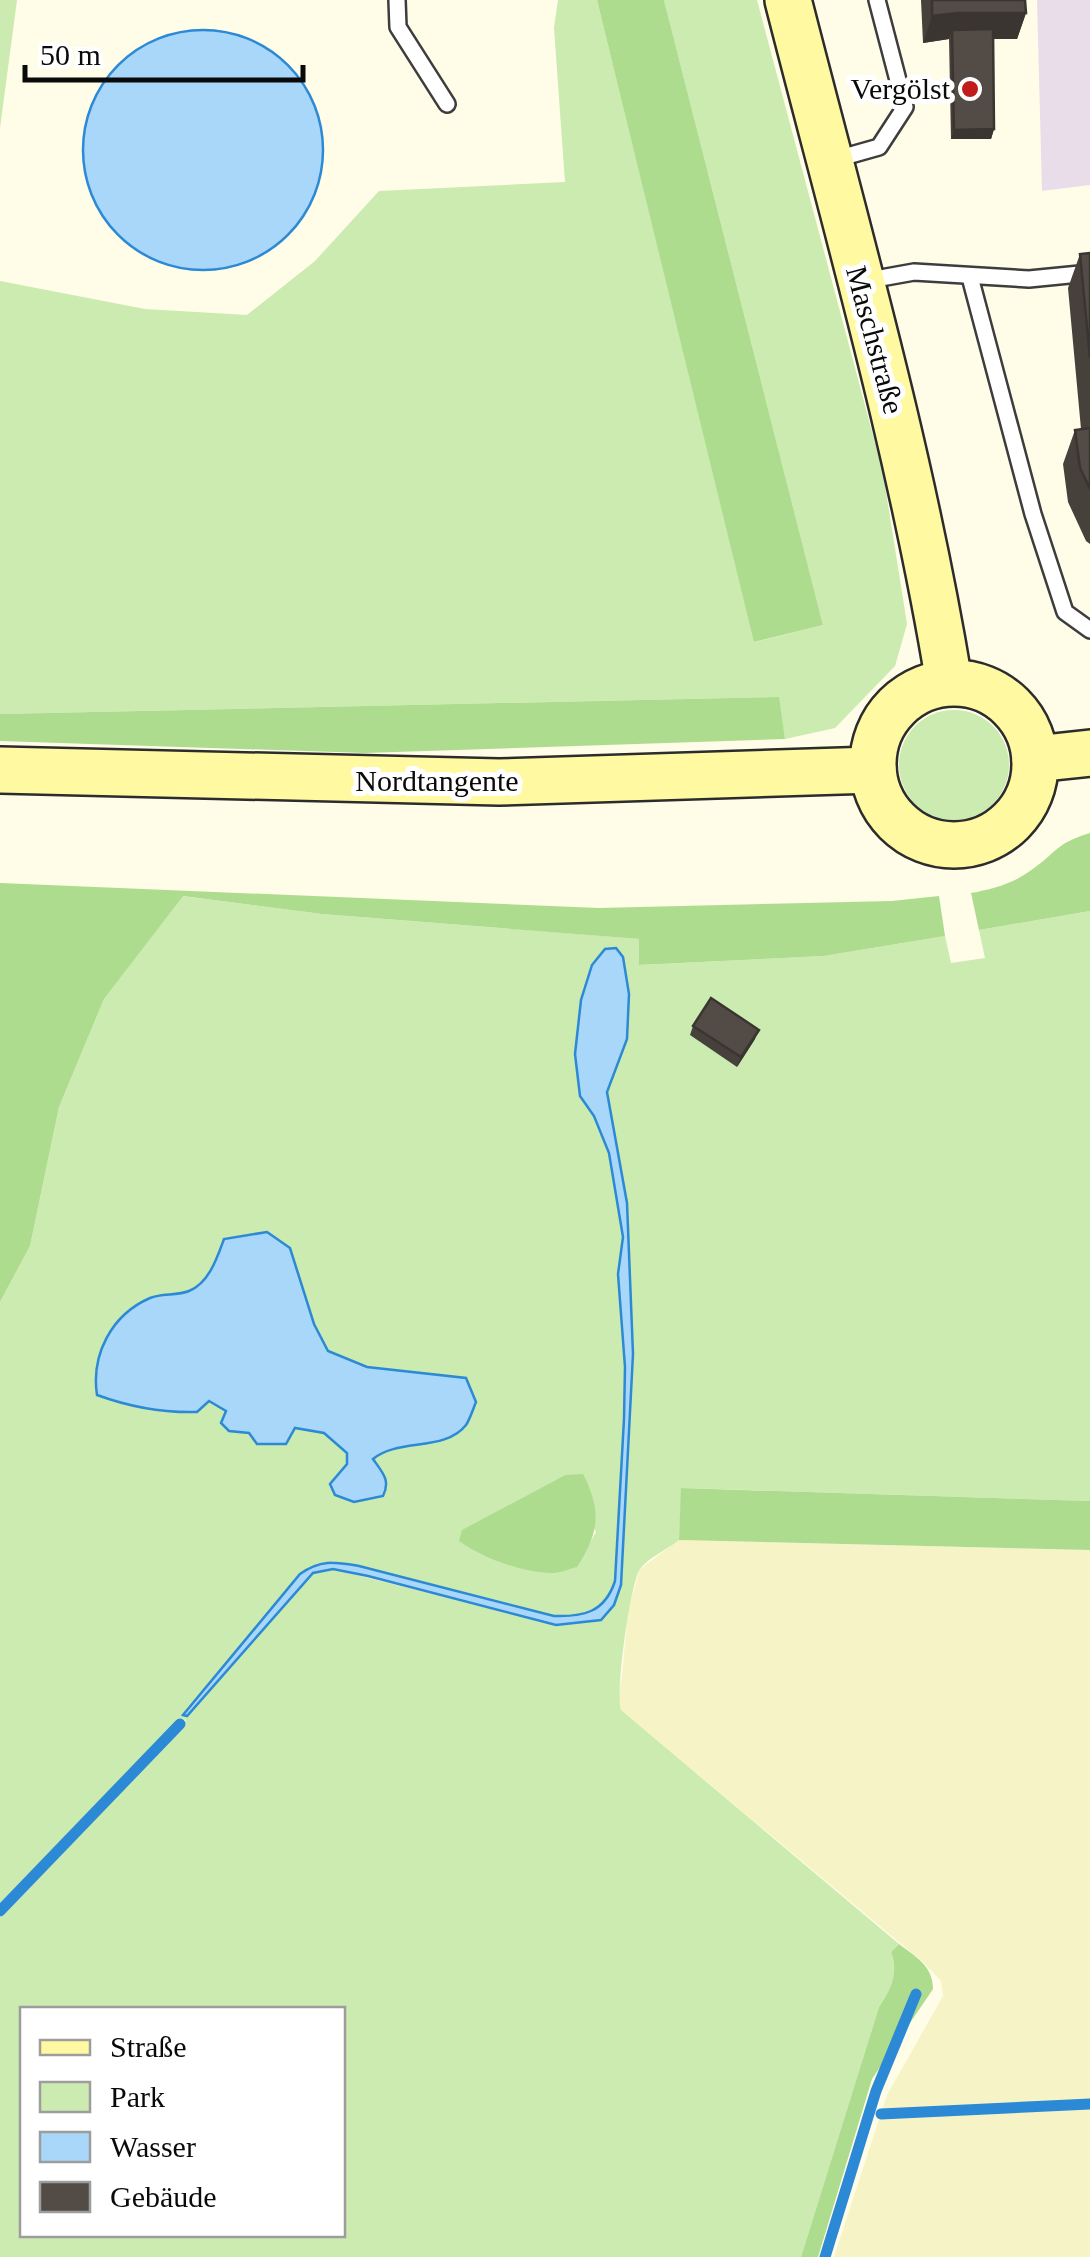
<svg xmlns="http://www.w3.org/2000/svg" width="1090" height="2257" viewBox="0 0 1090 2257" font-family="Georgia,serif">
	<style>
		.industrial { fill: #eaddea }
		.farmland { fill: #f6f4c6 }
		.green { fill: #cbebb0; fill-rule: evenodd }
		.forest { fill: #addc8e }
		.water { fill: #a9d7fa; stroke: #2c89d5; stroke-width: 2.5 }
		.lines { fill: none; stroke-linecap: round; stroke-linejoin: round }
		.stream { stroke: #2c89d5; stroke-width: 11 }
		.lane-casing { stroke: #3d3d3d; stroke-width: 20 }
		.secondary-casing { stroke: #2c2c2c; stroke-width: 50 }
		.lane { stroke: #fff; stroke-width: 15 }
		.secondary { stroke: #fff9a2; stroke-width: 45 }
		.wall { fill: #47413c }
		.shaded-wall { fill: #3a3531 }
		.building { fill: #534c46; stroke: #3a3531; stroke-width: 2.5 }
		.poi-dot { fill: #c11c1c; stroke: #fff; stroke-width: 4 }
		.labels { text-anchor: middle; stroke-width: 10; stroke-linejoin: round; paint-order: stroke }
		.poi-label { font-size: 30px; fill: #0a0a0a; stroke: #fff; text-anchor: end }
		.street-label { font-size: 30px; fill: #0a0a0a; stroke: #fff }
	</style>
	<rect width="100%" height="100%" fill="#fffce7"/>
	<path class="industrial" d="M1037,0H1090V185L1042,191Z"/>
	<path class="farmland" d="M679,1540L1090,1550V2257H834L887,2095L943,1996L941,1981L924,1963L621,1710L617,1699L622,1676L628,1610L640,1569Z"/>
	<g class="green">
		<path d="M0,0H17L0,128Z"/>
		<path d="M558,0H597L755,642L823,625L664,0H757L883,473L907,624L895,666L835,728L785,739L778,697L0,714V281L145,309L247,315L315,261L379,191L565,182L554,28Z"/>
		<circle cx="954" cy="765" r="55"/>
		<path d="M182,896L322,914L640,939V965L824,956L945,936L951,963L985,958L979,930L1090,911V1501L682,1488L679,1540C668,1549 648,1558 640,1569C630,1584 615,1695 621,1710L899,1944L891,1952C899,1974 891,1989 879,2007L801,2257H0V1917L186,1720L180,1719L0,1903V1302L30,1246L59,1107L104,999ZM629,994L627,1039L607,1092L627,1203L633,1354L621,1584L601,1620L556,1625L333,1569L312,1573L303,1580L184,1715L300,1574L332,1561L554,1616C584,1617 605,1612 615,1581L624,1419L625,1367L618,1274L623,1237L609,1153L594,1116L580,1096ZM565,1475L596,1532L576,1567L463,1530ZM22,2010H342V2234H22Z"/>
	</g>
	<g class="forest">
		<path d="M597,0H664L823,625L754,642Z"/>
		<path d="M779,697L785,739L365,753L0,741V714Z"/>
		<path d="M1090,833V911L979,930L971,893C992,889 1012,884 1030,871C1058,852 1054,844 1090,833Z"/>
		<path d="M0,883L599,908L892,901L939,896L945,936L824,956L639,965V939L322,914L183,896L104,999L59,1107L30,1246L0,1302Z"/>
		<path d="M583,1474C602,1511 599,1533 577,1567C569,1569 560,1573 552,1573C524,1573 482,1558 459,1541L462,1530L565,1475Z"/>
		<path d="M681,1488L1090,1501V1550L679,1540Z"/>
		<path d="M899,1944C916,1957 933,1966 933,1989L872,2079L818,2257H801L879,2007C891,1989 899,1974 891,1952Z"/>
	</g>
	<g class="water">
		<circle cx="203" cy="150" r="120"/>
		<path d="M616,948L623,957L629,994L627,1039L607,1092L627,1203L633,1354L621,1585L614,1605L601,1620L556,1625L368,1576L333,1569L313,1573L187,1716L183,1715L300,1574C321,1559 335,1562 359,1566L554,1616C584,1617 605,1612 615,1581L624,1419L625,1367L618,1274L623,1237L609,1153L594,1116L580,1096L575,1054L581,1000L592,965L605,949Z"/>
		<path d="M267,1232L290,1248L314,1324L328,1351L367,1367L466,1378L476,1402C473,1409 470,1419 466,1425C445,1452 398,1438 373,1459C382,1472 391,1480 383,1496L354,1502L335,1495L330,1484L347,1464V1453L324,1433L295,1428L286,1444H257L249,1433L229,1431L221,1423L226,1411L209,1401L197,1412C162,1413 130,1407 97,1395C91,1355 111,1315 150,1298C162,1293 177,1296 189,1291C209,1283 217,1258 224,1239Z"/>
	</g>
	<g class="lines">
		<g class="stream">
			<path d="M0,1911L180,1724"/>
			<path d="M881,2114L1090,2104"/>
			<path d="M825,2257L876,2091L916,1994"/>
		</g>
		<defs>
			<g id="lane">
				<path d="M397,0L398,27L447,104"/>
				<path d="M833,160L879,147L905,107L877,0"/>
				<path d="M970,277L1033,514L1065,612L1090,630"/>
				<path d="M864,281L914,272L1029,279L1090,273"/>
			</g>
			<g id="secondary">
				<path d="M788,0C846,227 911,451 949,682"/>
				<circle cx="954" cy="764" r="81"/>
				<path d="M1035,759L1090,753"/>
				<path d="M0,770L499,782L873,770"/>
			</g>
		</defs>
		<use href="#lane" class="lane-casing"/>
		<use href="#secondary" class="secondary-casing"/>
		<use href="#lane" class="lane"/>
		<use href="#secondary" class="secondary"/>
	</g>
	<g class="wall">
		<path d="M921,0H1025L1026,13L1017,39H993L994,129L991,139H951L949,39L923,43Z"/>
		<path d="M1090,253V544L1086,541L1068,502L1063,464L1075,430L1081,429L1068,288L1080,254Z"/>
		<path d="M693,1026L755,1039L737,1067L690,1035Z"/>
	</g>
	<g class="shaded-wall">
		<path d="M958,13H1026L1017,39H952V30L949,39L923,43L932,16Z"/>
		<path d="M994,129L991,139H951L954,130Z"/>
		<path d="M759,1030L755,1039L737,1067L741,1057Z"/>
	</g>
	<g class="building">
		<path d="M932,0H1025L1026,13H958L932,16Z"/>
		<path d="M993,29L994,129L954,130L952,30Z"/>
		<path d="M1090,253V358L1080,254Z"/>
		<path d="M1090,428V489L1080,468L1075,430Z"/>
		<path d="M711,998L759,1030L741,1057L693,1026Z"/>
	</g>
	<circle class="poi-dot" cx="970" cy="89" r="10"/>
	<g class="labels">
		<g class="poi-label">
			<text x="950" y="99">Vergölst</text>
		</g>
		<g class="street-label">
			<text transform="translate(875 340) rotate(75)" y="10">Maschstraße</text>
			<text x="437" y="791">Nordtangente</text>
		</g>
	</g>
	<rect x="20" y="2007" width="325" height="230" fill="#ffffff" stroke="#9d9d9d" stroke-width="2.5"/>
	<rect x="40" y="2040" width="50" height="15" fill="#fff9a2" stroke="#9d9d9d" stroke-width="2.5"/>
	<text x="110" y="2057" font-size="30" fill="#0a0a0a">Straße</text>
	<rect x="40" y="2082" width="50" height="30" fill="#cbebb0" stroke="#9d9d9d" stroke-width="2.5"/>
	<text x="110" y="2107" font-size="30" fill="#0a0a0a">Park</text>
	<rect x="40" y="2132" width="50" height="30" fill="#a9d7fa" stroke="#9d9d9d" stroke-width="2.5"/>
	<text x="110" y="2157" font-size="30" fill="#0a0a0a">Wasser</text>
	<rect x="40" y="2182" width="50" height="30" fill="#534c46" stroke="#9d9d9d" stroke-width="2.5"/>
	<text x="110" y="2207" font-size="30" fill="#0a0a0a">Gebäude</text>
	<path d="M25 65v15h278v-15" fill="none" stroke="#0a0a0a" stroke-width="5"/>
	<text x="40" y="65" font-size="30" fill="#0a0a0a" stroke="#ffffff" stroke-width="8" paint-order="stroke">50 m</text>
</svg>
